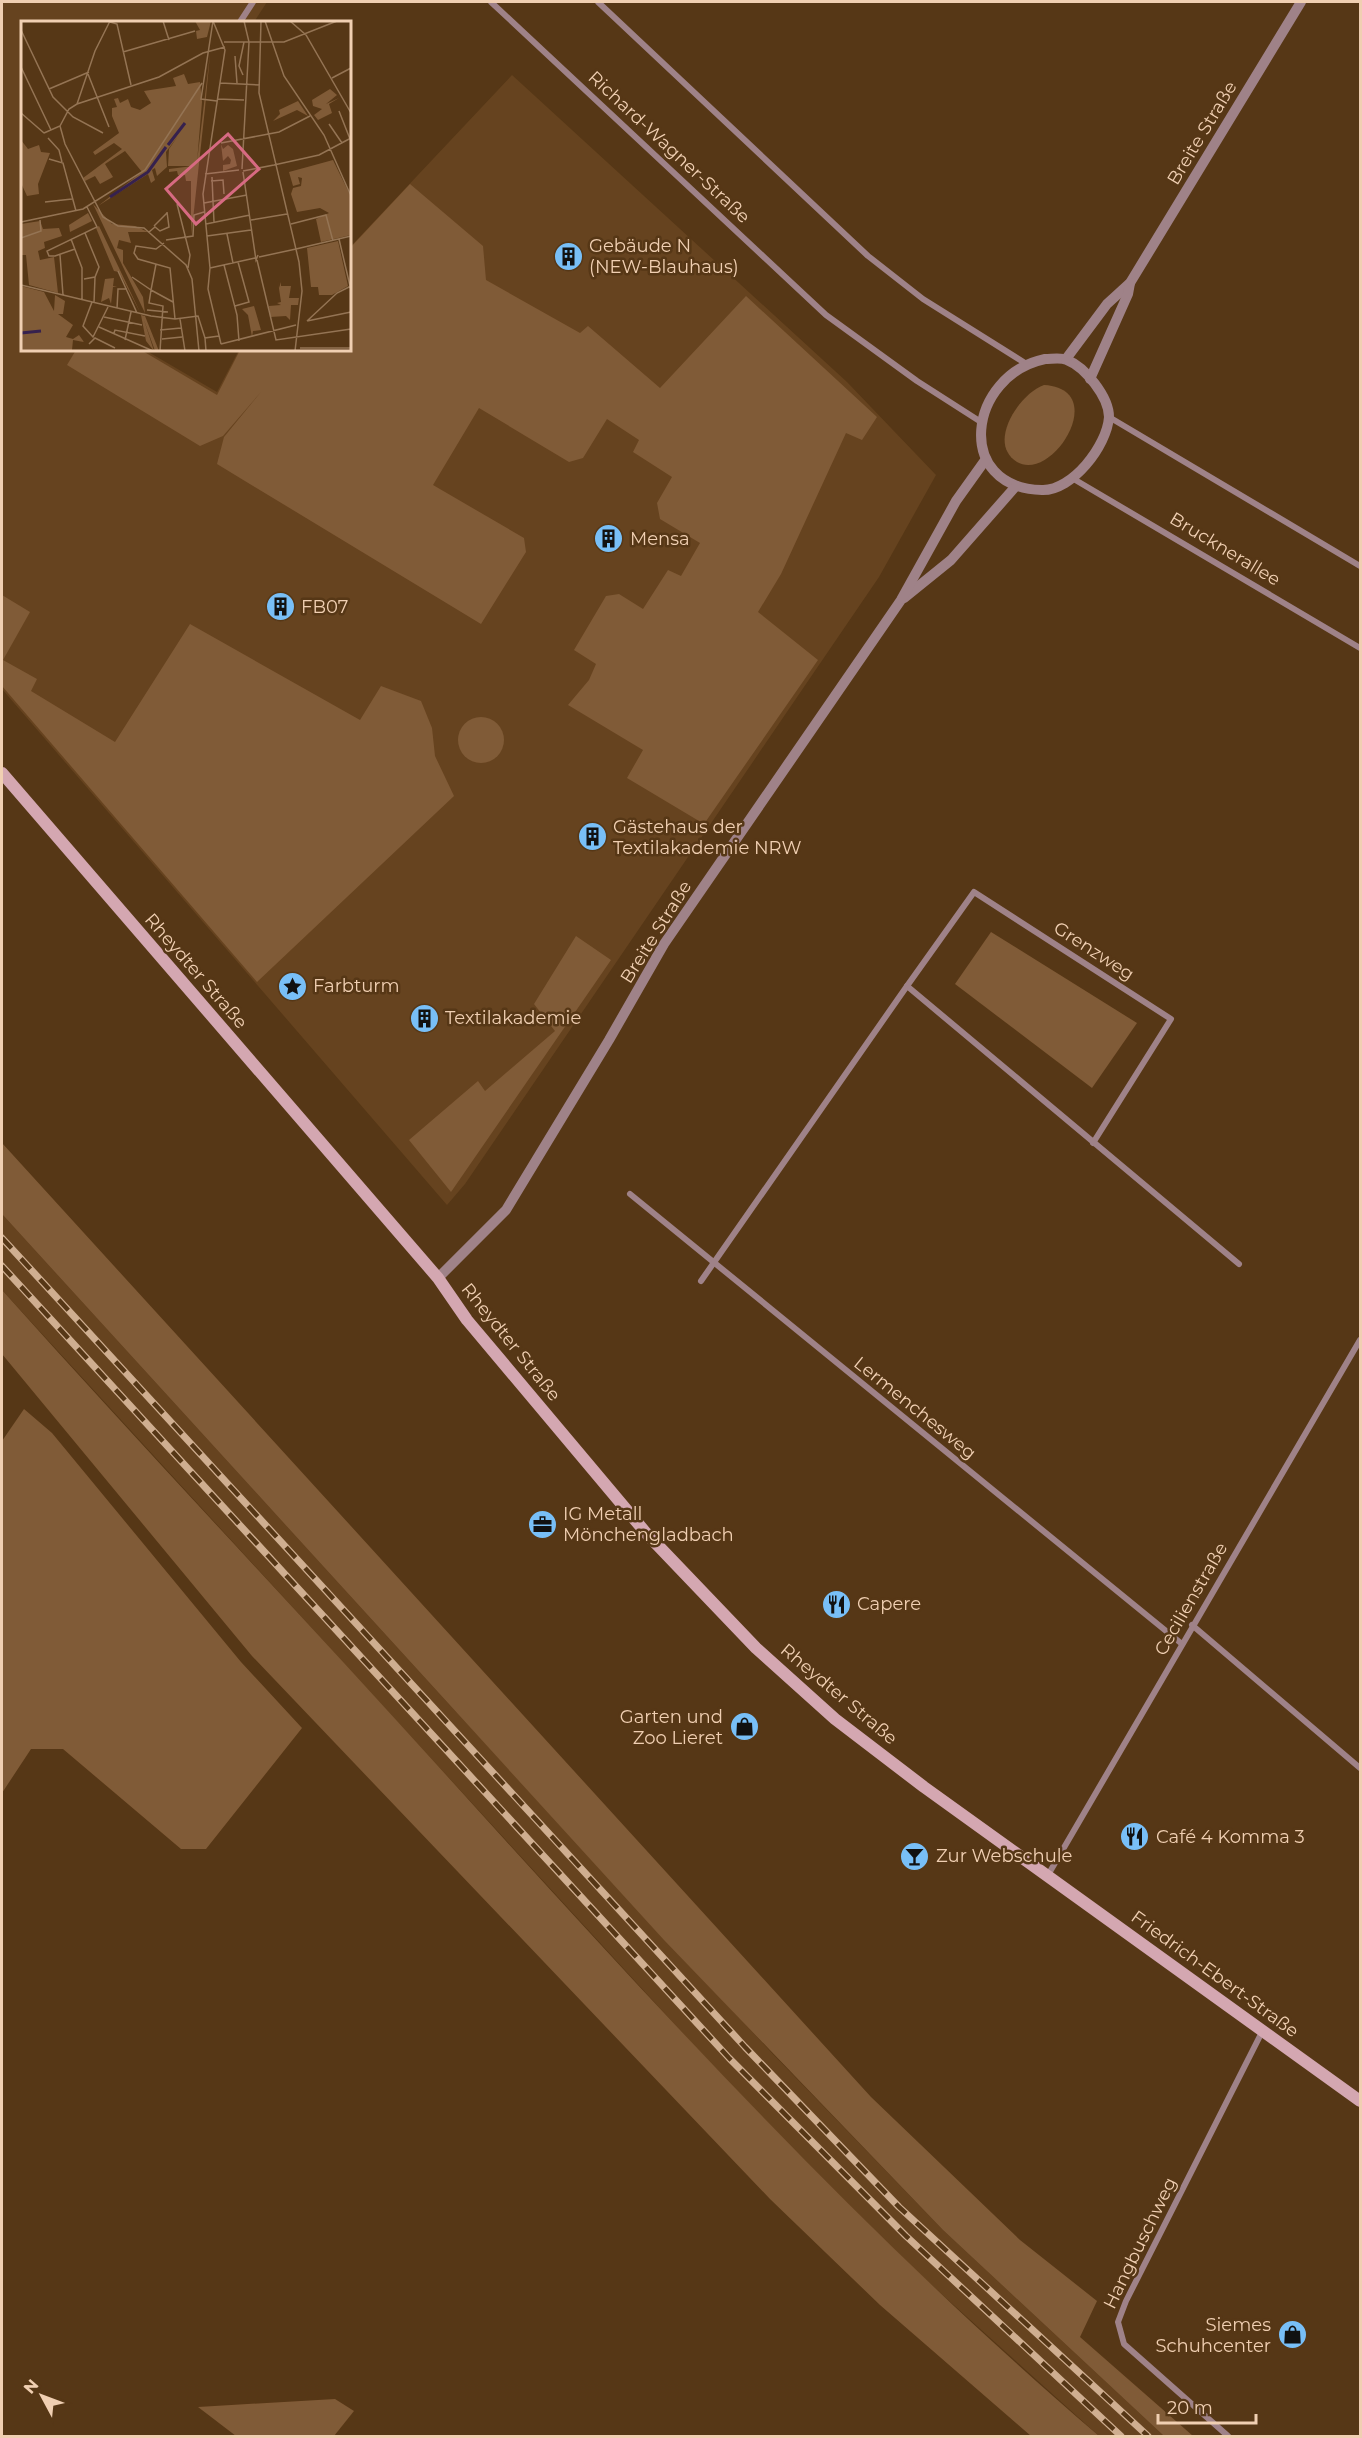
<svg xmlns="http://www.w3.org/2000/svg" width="1362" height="2438" viewBox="0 0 1362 2438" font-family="Montserrat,sans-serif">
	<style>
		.built { fill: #66431f }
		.green { fill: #805b37 }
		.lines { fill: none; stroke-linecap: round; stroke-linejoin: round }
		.minor { stroke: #9f8288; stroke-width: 6 }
		.tertiary { stroke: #9f8288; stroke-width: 10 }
		.secondary { stroke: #d4a7b1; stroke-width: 12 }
		.rail-casing { stroke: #cfae90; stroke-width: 7 }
		.rail { stroke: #563716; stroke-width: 4.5; stroke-dasharray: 14; stroke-linecap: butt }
		.labels { text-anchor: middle; stroke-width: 5; stroke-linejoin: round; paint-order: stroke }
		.street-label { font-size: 18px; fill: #f0cfb2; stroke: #563716 }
		.poi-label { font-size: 18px; fill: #f0cfb2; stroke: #563716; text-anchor: start }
		.inset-river { fill: none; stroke: #36214e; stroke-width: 3 }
		.inset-road { fill: none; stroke: #947454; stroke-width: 1.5 }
		.view { fill: #d76a82; fill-opacity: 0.15; stroke: #d76a82; stroke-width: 3 }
		.inset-edge { fill: none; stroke: #f0cfb2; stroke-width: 3 }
	</style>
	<rect width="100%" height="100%" fill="#563716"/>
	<g class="built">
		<path d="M2,2H267L254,22H22V350H145L217,392L239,350H350V242L353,244L512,75L847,382L936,475L879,577L465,1184L447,1205L2,689Z"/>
		<path d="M2,1214L447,1702L770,2051L943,2230L1164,2436H1099L926,2280L840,2198L711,2064L2,1290Z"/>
	</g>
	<g class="green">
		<path d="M410,184L483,246L486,280L580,333L588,326L660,388L746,296L877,417L862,440L846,433L781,574L758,612L818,660L704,824L627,778L643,750L568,705L589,680L596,664L574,650L606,596L619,594L643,609L668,570L681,576L700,543L660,519L657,503L672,477L633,452L639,440L607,419L583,458L569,462L479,408L433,485L524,538L526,552L481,624L217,464L224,437L261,392L223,436L200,446L67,365L76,350H141L217,395L240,350H350V248Z"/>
		<path d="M1044,385C1111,389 1052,483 1017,462C986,443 1020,393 1044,385Z"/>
		<path d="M2,595L30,612L3,660L37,679L31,691L115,742L190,624L360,720L381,686L421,701L432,728L435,756L454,796L257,982L2,686Z"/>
		<circle cx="481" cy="740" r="23"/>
		<path d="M991,932L1137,1023L1092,1088L955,984Z"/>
		<path d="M576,936L611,960L451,1192L409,1140L478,1081L485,1091L555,1031L534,1004Z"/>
		<path d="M2,1143L871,2097L1020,2240L1097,2301L1080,2337L1193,2436H1164L943,2230L664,1940L2,1214Z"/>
		<path d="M2,1290C145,1450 294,1607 438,1766C649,1999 860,2232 1099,2436H1031L880,2305L770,2199L252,1656L2,1354Z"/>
		<path d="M24,1409L52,1433L241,1662L302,1728L206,1849H181L63,1749H31L2,1793V1441Z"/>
		<path d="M335,2399L354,2411L334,2436H236L198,2407Z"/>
	</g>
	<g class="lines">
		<g class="minor">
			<path d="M491,2L826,315L917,381L981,422"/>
			<path d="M598,2L868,256L923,299L1025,363"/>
			<path d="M240,22L253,2"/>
			<path d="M1109,417L1360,566"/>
			<path d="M1072,478L1360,648"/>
			<path d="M907,986L974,892L1171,1019L1093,1143"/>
			<path d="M630,1194L1182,1644"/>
			<path d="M701,1281L907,986L1239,1264"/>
			<path d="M1192,1625L1360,1768"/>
			<path d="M1048,1875L1360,1340"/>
			<path d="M1228,2436L1124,2344L1118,2322L1126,2301L1262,2032"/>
		</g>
		<g class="tertiary">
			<path d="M1045,359C1052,359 1061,357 1067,360C1085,367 1109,397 1109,417C1107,446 1072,491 1042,490C953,488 968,375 1045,359Z"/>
			<path d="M1066,359L1107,304L1130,283L1301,2"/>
			<path d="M1090,379L1128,294L1130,283"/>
			<path d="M904,598L951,560L1016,486"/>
			<path d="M438,1278L506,1210L609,1040L664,944L901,600L956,501L986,459"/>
		</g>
		<path class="secondary" d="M2,773L438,1278L467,1320L646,1533L756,1648L835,1719L924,1787L1360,2101"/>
		<defs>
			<g id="rail">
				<path d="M2,1238L745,2047L899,2207L1148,2436"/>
				<path d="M2,1266L729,2058L906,2236L1121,2436"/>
			</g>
		</defs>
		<use href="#rail" class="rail-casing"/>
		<use href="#rail" class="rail"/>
	</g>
	<defs>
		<symbol id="building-disc" viewBox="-11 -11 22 22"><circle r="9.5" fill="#78bff7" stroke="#563716"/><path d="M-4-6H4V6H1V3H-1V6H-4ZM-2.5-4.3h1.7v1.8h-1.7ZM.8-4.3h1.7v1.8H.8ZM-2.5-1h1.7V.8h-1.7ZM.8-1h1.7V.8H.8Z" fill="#111"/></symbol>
		<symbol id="sight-disc" viewBox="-11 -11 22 22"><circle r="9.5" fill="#78bff7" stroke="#563716"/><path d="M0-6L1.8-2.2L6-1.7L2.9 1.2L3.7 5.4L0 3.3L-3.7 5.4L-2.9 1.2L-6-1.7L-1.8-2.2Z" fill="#111"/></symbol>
		<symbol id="office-disc" viewBox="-11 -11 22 22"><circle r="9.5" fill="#78bff7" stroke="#563716"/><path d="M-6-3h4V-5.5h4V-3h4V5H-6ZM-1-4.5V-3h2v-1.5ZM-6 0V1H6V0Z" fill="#111"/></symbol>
		<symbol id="restaurant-disc" viewBox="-11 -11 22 22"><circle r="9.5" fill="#78bff7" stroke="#563716"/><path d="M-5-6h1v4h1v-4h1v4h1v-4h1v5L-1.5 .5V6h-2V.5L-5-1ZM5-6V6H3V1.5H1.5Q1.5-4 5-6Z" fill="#111"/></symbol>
		<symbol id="shop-disc" viewBox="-11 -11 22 22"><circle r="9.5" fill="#78bff7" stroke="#563716"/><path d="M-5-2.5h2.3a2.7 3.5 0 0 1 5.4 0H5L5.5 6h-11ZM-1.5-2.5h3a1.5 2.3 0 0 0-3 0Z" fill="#111"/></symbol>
		<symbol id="bar-disc" viewBox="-11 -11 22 22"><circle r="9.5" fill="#78bff7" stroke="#563716"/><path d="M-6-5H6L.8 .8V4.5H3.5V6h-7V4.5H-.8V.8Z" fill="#111"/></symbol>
	</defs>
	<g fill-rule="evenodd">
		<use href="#building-disc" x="552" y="240" width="33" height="33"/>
		<use href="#building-disc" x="592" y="522" width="33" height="33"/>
		<use href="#building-disc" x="264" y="590" width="33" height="33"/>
		<use href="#building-disc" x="576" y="820" width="33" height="33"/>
		<use href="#sight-disc" x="276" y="970" width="33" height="33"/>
		<use href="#building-disc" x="408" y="1002" width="33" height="33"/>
		<use href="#office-disc" x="526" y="1508" width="33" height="33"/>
		<use href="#restaurant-disc" x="820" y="1588" width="33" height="33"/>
		<use href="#shop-disc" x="728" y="1710" width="33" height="33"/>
		<use href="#restaurant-disc" x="1118" y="1820" width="33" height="33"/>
		<use href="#bar-disc" x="898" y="1840" width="33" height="33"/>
		<use href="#shop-disc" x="1276" y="2318" width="33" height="33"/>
	</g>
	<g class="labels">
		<g class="street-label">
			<text transform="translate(1202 133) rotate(-59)" y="6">Breite Straße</text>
			<text transform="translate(669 147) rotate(43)" y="6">Richard-Wagner-Straße</text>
			<text transform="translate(1225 549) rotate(31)" y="6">Brucknerallee</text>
			<text transform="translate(656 932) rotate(-58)" y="6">Breite Straße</text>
			<text transform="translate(1094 951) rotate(33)" y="6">Grenzweg</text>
			<text transform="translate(196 971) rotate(49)" y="6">Rheydter Straße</text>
			<text transform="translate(511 1342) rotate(51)" y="6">Rheydter Straße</text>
			<text transform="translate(915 1408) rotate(39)" y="6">Lermenchesweg</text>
			<text transform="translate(1191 1599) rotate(-60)" y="6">Cecilienstraße</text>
			<text transform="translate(839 1694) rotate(40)" y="6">Rheydter Straße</text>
			<text transform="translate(1215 1974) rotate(36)" y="6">Friedrich-Ebert-Straße</text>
			<text transform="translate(1140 2243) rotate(-64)" y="6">Hangbuschweg</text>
		</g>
		<g class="poi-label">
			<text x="589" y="252">Gebäude N<tspan x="589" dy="21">(NEW-Blauhaus)</tspan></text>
			<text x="630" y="545">Mensa</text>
			<text x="301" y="613">FB07</text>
			<text x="613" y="833">Gästehaus der<tspan x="613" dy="21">Textilakademie NRW</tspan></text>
			<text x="313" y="992">Farbturm</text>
			<text x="445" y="1024">Textilakademie</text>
			<text x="563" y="1520">IG Metall<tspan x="563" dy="21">Mönchengladbach</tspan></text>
			<text x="857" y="1610">Capere</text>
			<text x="723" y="1723" text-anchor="end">Garten und<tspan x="723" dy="21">Zoo Lieret</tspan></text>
			<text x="1156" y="1843">Café 4 Komma 3</text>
			<text x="936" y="1862">Zur Webschule</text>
			<text x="1271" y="2331" text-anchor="end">Siemes<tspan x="1271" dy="21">Schuhcenter</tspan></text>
		</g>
	</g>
	<g transform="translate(21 21)">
		<rect width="330" height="330" fill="#563716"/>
		<path d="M174,0H190L186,16L176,18L175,10L179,9ZM189,33L184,87L171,208L172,174ZM163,53L167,63L179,61L181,81L170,214V160H165L164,154H157L156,150L148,151V148L172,145H147L148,128L157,115L145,131L146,146L136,155L134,147L131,149L134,159L130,162L127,153L77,185L121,151L104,130L84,143L92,156L79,163L74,155L64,160L62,157L101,128L93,122L74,134L72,131L98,112L91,95V87L96,86L93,78L97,77L99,82L107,78L110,86L119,89L130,82L123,70L155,65L152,57ZM309,68L316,74L305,83L318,77L308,83L311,92L297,99L293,94L301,88L292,85L291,79ZM277,80L287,95L276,89L252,100L259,93L258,89ZM0,119L7,128L18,124L20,131L29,132L17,163L18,173L6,175L0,162ZM200,123L202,128L207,124L212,128L216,145L202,150V144L209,143L210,139L207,135L202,140ZM312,139L330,176V214L300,221L295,198L308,192L299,187L276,191L270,173L272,167L280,165L281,157L277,156L279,163L272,165L268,151ZM72,183L91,203L114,205L127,211H107L110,222L98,219L96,227L102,229V242L122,276L124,292ZM67,192L71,200L49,211L48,204ZM19,200L22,208L38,207L41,215L23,221L24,227L17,230L19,239L33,236L37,272L8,264L5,234H0V203ZM78,205L119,291L98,251L93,250L75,207ZM317,220L327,265L311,274H298L297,266H290L286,227ZM256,254L258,267L260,261V265H270L268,277H278L277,284H270L269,299L265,295L249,296L248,285L260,284L256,282L260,281ZM93,257L92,265L96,266H92L90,283L88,277L80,281L84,258ZM0,265L23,271L33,290L34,274L44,280L42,293H37L52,304L45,316L52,318L58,314L63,321L52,319L51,329L46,330H0ZM233,285L240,309L232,310L231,316L227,294L221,288ZM120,294L124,295L138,330H134L123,299L133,330L125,320Z" fill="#805b37"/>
		<path class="inset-river" d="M147,124L164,102M89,176L127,151L145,126M0,312L20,310"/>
		<path class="inset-road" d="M142,0L148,19M192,0L180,78L196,80M192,0L204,29L182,173L189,247L187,268L200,323M240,0L238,72L278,241L281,270L274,330M244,0L263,55L303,114L330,175M269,0L285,14L330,92M89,1L96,3L110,64M0,9L32,76L52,96L82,112M203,21H240M240,21H263L316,0M102,31L174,10M214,35L216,62M0,46L30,109M67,53L88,106M222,54L218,45L223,21M311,57L330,47M199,62L239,64M28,68L68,51M196,78L223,79M56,83L74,30L89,0M318,90L329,118M0,92L23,112M308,103L321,122M39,105L44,123L82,196L97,205L123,207L165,244L171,258L178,330M23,112L39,105L48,88L56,83L138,56L182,32L204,26M27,117L38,129L41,141M200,122L258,111L289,95M28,138L42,142L55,190M253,144L298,134L330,117M221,148L228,21L223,0M222,150L253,144M222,151L235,239L237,234M184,153L218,149M191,156L192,180M190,160L202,159L203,173M192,180L193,201M24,181L51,178M183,182L226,174M156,183L169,234L167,247M230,199L266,193M0,201L62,188L124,149L181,62M185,203L229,194M270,203L305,194L312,220M133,205L146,192M128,211L134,206L139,210L148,206L146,191M206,213L212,242M186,215L230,209M0,217L20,210L19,199M50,218L61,247V278M318,218L330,269M145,219L172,215L173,194L183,191M143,222L135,228L115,225L113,232L117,238L149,247L154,298M54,228L34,235H28L26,230L76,206L66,186M275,228L330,215M39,234L42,274M238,236L275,228M236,239L255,319L330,308M135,243L130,269L152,281M203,244L216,294L218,320M189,247L234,237M97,250L116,292M111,256L130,269L128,282L142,285L139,330M63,258L74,256L78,246L64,212M0,264L130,295L154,298L177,295L184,317M71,281L62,305L72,316L87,286M73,282L74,256M214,285L228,281L217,241M96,288L97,268H106M126,289L147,291M83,296L121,304M159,298L164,330M286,300L316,272L330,265M286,300L330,291M78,306L132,330M139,309L160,307M93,312L94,309L124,315M141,318L161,316M104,319L110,291M68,323L74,317L94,327M200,323L275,304M279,327H330M185,330L184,317L198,315"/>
		<path class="view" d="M207,113L238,148L175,203L145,168Z"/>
		<rect width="330" height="330" class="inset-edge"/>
	</g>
	<rect width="1362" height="2438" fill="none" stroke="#f0cfb2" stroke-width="6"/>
	<g transform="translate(42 2396) rotate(311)" stroke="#563716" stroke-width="4.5" paint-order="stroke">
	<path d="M0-4.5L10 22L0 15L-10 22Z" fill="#f0cfb2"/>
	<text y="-9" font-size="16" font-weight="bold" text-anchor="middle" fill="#f0cfb2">N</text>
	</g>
	<path d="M1158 2414v9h98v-9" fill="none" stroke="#f0cfb2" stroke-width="3"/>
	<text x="1167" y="2414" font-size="18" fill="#f0cfb2" stroke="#563716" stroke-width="4.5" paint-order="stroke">20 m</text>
</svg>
